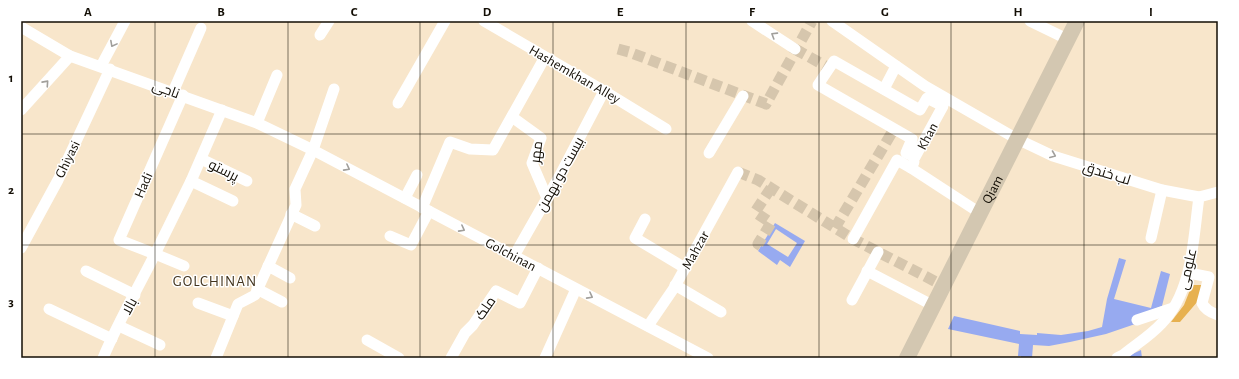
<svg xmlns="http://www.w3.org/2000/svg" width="1239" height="379" viewBox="0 0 1239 379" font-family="'Alegreya Sans',Cairo,sans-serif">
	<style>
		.forest { fill: #e7b150 }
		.building { fill: #97aaf0; fill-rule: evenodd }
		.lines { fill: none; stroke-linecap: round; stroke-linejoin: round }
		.street-tunnel { stroke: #d6c6ad; stroke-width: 11; stroke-dasharray: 11 5.5; stroke-linecap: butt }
		.street { stroke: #fff; stroke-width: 11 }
		.secondary { stroke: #d3c7b1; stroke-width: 16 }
		.oneway { stroke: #a19f9b }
		.grid { fill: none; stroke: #130e05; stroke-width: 1; stroke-opacity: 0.55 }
		.labels { text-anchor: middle; stroke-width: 3; stroke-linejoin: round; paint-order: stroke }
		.street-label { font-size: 14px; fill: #130e05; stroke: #fff }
		.neighbourhood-label { font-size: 15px; letter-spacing: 1px; fill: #42341e; stroke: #fff }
		.neatline { fill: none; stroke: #130e05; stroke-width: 1.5 }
		.grid-label { font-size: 13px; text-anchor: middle; font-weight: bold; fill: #130e05 }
	</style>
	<rect width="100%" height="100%" fill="#f8e6cb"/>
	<path class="forest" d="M1192,285H1203L1198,301L1180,322H1171L1184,305Z"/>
	<g class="building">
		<path d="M775,223L805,241L790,267L780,260L777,265L758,251ZM776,229L797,243L788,257L767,244Z"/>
		<path d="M1119,258L1126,260L1114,299L1151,308L1161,271L1170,274L1162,306L1141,314L1144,321L1106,334L1070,342L1049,346L1033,345L1032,358H1021V356H1018L1019,344L948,329L954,316L1020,331V334L1037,335V333L1061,335L1088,331L1102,327L1107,299Z"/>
		<path d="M1141,350L1142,358H1124Z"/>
	</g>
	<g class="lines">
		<g class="street-tunnel">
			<path d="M618,49L629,52L766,104L812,21"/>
			<path d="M795,49L829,68"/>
			<path d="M738,172L758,180L853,239L944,286"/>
			<path d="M835,228L894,129"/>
			<path d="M761,246L758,244L771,223L755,212L771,188"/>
		</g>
		<g class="street">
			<path d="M484,21L604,91L666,129"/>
			<path d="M752,21L795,49"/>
			<path d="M832,21L925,86L1017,139L1053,156L1162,190L1199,197"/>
			<path d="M1030,21L1067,39"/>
			<path d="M21,27L70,56L257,123L313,150L708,358"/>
			<path d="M320,35L329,21"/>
			<path d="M834,61L920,110L927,98L943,106L915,157L906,153L912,139L818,85Z"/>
			<path d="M101,66L125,21"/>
			<path d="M884,89L896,66"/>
			<path d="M173,92L201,28"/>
			<path d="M398,103L445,21"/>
			<path d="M21,110L70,56"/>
			<path d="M512,117L541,138L532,163L547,198"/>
			<path d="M257,123L277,75"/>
			<path d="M709,153L743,96"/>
			<path d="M201,159L247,181"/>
			<path d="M914,162L911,168L980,213"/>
			<path d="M191,181L233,201"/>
			<path d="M405,198L417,175"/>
			<path d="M422,208L450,142L470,149L493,150L545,57"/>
			<path d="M291,214L315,226"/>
			<path d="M645,219L635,238L685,268"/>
			<path d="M390,236L411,245L429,211"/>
			<path d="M1151,238L1162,190"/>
			<path d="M853,239L897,160L911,168"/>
			<path d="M21,248L58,180L110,69"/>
			<path d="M514,256L559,177L604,91"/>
			<path d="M184,266L155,254L191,181L222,110"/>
			<path d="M268,266L290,278"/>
			<path d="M86,271L135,295"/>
			<path d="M867,271L934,306"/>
			<path d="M1189,273L1209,277L1202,303C1205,310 1212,313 1218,315"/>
			<path d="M675,285L721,312"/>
			<path d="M257,289L282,302"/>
			<path d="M852,300L878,252"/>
			<path d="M198,303L233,316"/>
			<path d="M49,309L112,339"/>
			<path d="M1137,320L1173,308"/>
			<path d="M119,326L160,345"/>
			<path d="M648,326L674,288L738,172"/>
			<path d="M367,340L399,358"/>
			<path d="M103,358C118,322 138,288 155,254L119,240L183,95"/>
			<path d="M216,358L238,304L255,295L296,205L295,189L313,150L334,89"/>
			<path d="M451,358L465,333L473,325L496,291L520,303L538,268"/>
			<path d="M545,358L576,289"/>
			<path d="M1117,358L1123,355C1135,345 1150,336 1161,324C1193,292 1193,239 1199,197L1218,192"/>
		</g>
		<path class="secondary" id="s1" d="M907,358L1077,21"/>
	</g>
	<defs><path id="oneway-chevron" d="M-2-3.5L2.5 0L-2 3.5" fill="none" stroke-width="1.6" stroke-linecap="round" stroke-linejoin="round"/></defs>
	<g class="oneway">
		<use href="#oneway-chevron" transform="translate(774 35) rotate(-148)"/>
		<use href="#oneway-chevron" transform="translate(113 44) rotate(118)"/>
		<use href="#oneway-chevron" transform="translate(46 83) rotate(-48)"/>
		<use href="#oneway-chevron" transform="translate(1053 155) rotate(22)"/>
		<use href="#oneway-chevron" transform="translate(347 168) rotate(28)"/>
		<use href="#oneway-chevron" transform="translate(462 229) rotate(28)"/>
		<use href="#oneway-chevron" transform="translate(590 296) rotate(28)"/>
	</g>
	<path class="grid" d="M155,21V358M288,21V358M420,21V358M553,21V358M686,21V358M819,21V358M951,21V358M1084,21V358M21,134H1218M21,245H1218"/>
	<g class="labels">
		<g class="street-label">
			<text transform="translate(575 74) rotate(30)" y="5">Hashemkhan Alley</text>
			<text transform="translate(166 89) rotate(20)" y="5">ناجی</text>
			<text transform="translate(927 136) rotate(-62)" y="5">Khan</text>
			<text transform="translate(536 152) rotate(-83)" y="5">مهر</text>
			<text transform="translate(67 159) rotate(-64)" y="5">Ghiyasi</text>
			<text transform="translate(224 170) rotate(27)" y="5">پرستو</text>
			<text transform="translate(1107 173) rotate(17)" y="5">لب خندق</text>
			<text transform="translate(560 174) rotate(-61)" y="5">بیست دو بهمن</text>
			<text transform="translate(143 185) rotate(-66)" y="5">Hadi</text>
			<text dy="5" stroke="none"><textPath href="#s1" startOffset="189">Qiam</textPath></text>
			<text transform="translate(695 250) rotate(-61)" y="5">Mahzar</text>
			<text transform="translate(511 254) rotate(28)" y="5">Golchinan</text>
			<text transform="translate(1187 269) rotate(-77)" y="5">علومی</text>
			<text transform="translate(129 306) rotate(-62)" y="5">بالا</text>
			<text transform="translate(485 308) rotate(-55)" y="5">ملک</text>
		</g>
		<g class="neighbourhood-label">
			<text x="215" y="286">GOLCHINAN</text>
		</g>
	</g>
	<rect width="1239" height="379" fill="none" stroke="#ffffff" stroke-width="44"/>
	<rect x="22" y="22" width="1195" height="335" class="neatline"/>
	<g class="grid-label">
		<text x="88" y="16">A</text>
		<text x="221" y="16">B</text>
		<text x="354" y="16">C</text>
		<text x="487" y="16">D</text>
		<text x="620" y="16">E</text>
		<text x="752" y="16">F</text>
		<text x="885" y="16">G</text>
		<text x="1018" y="16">H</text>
		<text x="1151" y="16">I</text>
		<text x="11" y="82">1</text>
		<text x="11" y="194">2</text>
		<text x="11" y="306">3</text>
	</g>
</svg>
